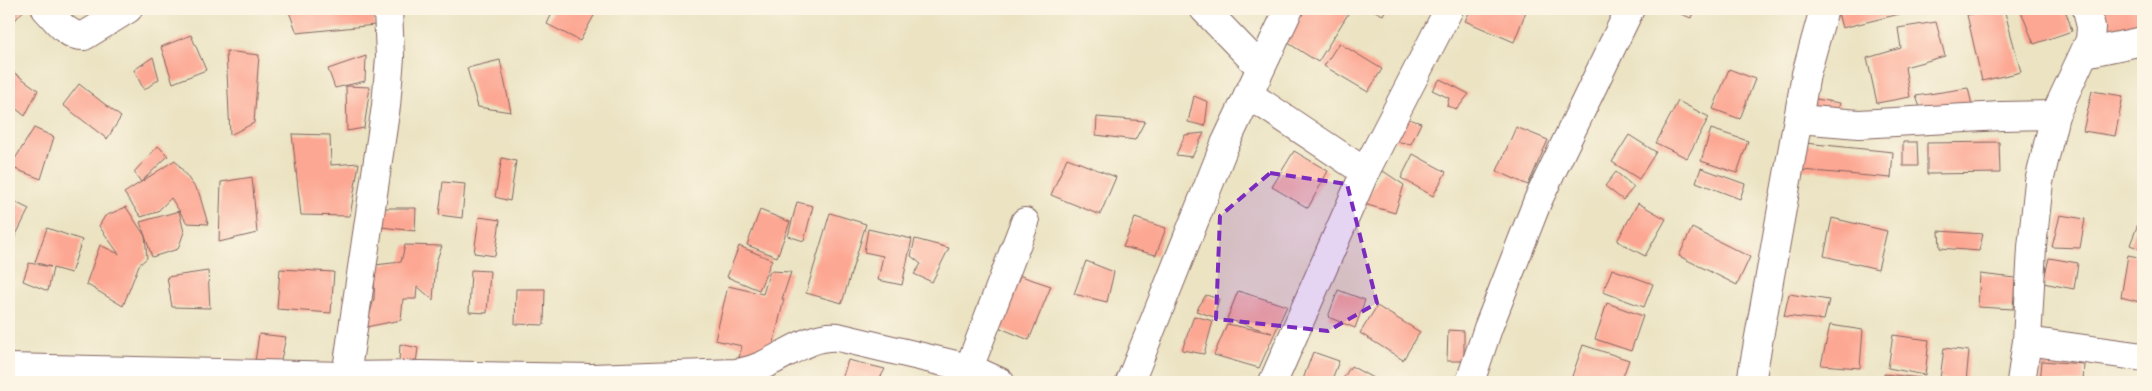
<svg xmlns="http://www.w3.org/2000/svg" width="2152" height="391" viewBox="0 0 2152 391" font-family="Mali,sans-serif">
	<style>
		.building { fill: #fca793 }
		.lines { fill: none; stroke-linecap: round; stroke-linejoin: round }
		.minor-casing { stroke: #826460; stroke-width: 30 }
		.minor { stroke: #fff; stroke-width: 28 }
		.marked { fill: #7b2cbf; fill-opacity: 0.2; stroke: #7b2cbf; stroke-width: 4; stroke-dasharray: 10 6; stroke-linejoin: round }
	</style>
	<rect width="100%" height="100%" fill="#fcf5e5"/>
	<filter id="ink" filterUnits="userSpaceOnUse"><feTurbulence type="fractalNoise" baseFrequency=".02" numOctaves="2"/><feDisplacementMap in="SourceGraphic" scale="10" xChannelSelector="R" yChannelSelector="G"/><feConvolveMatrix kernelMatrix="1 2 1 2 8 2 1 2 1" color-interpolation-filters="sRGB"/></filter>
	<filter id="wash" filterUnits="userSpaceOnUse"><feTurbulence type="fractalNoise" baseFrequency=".0096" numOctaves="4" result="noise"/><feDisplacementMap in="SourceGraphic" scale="20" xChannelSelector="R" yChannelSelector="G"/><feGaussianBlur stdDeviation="1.12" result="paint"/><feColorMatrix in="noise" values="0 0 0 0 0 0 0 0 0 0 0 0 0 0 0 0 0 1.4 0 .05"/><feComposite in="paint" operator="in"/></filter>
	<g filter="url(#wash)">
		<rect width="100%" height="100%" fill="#ebe3c2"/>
		<g id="blocks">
			<g class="building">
				<path d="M9,9H25L9,27Z"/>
				<path d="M288,9H374L375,25L297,33Z"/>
				<path d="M554,9H592L596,12L580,41L547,24Z"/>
				<path d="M1304,9H1339L1348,14L1318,62L1285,41Z"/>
				<path d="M1371,9H1386L1383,15Z"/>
				<path d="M1471,9H1527L1514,42L1465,21Z"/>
				<path d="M1668,9H1694L1691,18Z"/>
				<path d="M1837,9H1903L1904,13L1842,28Z"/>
				<path d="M1912,9H1928L1913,14Z"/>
				<path d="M1996,9H2004L2021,72L1982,81L1967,15Z"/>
				<path d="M2020,9H2065L2072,31L2034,44Z"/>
				<path d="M2101,9H2143V36L2104,42Z"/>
				<path d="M1936,22L1945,56L1905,67L1910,97L1877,103L1867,58L1901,48L1898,28Z"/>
				<path d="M191,35L206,70L173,83L161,47Z"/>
				<path d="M1339,43L1382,69L1368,92L1324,66Z"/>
				<path d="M226,51L259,55L254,123L230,135Z"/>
				<path d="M366,56L365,81L335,88L328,69Z"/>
				<path d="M153,57L159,79L144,90L134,70Z"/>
				<path d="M500,60L511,112L478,107L467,68Z"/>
				<path d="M9,69L38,90L25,116L9,103Z"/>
				<path d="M1729,69L1755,79L1740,119L1713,109Z"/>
				<path d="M1440,79L1469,94L1457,109L1447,106L1449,98L1432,90Z"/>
				<path d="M79,84L121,117L107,139L63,105Z"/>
				<path d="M346,86L370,87L364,128L347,131Z"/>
				<path d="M1968,88L1973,109L1922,113L1916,96Z"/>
				<path d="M2092,91L2123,96L2115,136L2083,131Z"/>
				<path d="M1194,96L1208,102L1205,126L1188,122Z"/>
				<path d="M1810,98L1840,103L1836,119L1807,113Z"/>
				<path d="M1678,101L1709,117L1687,158L1656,143Z"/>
				<path d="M1097,117L1145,121L1135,140L1096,135Z"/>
				<path d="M1403,117L1421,123L1411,144L1394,141Z"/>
				<path d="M1516,127L1548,140L1528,185L1497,171Z"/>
				<path d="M34,128L54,137L41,179L10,167Z"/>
				<path d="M1711,129L1748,141L1737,173L1701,161Z"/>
				<path d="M1204,133L1192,157L1176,155L1185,135Z"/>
				<path d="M292,134L330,135L331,165L359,163L350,216L301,215Z"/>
				<path d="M1629,135L1656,152L1639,179L1612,162Z"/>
				<path d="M1903,142H1917L1918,166H1903Z"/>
				<path d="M1999,142L2000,173L1927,174V143Z"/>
				<path d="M1805,143L1893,152L1891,178L1802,170Z"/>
				<path d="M158,146L168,156L141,182L134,172Z"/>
				<path d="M1294,151L1328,171L1308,208L1272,187Z"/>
				<path d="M1413,154L1446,172L1433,196L1401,178Z"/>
				<path d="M502,158L516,161L510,201L495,197Z"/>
				<path d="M1067,158L1116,177L1100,215L1051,195Z"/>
				<path d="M175,160L199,193L208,224L187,223L171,198L157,212L141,217L124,193Z"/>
				<path d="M1701,168L1745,184L1740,199L1696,182Z"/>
				<path d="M1383,171L1404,185L1395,213L1364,204Z"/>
				<path d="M1616,172L1634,187L1623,200L1605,186Z"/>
				<path d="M252,177L257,233L219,242L221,182Z"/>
				<path d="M443,182L465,184L462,218L439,215Z"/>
				<path d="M9,199L29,209L13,241L9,239Z"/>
				<path d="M797,202L813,206L804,241L788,236Z"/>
				<path d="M1638,203L1666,219L1645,256L1617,241Z"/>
				<path d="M126,207L145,236L140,222L179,211L184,232L178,249L152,257L145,236L147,258L139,265L123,306L86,284L100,245L119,254L99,226L105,216Z"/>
				<path d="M378,208H416L415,231L381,227Z"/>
				<path d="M760,210L790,222L777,257L747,245Z"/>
				<path d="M2143,211V250L2130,245Z"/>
				<path d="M830,213L866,224L842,303L806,293Z"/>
				<path d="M2060,215L2085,219L2080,248L2052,247Z"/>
				<path d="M479,217L500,220L495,256L474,253Z"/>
				<path d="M1135,218L1166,228L1156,255L1123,247Z"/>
				<path d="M1832,218L1887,231L1878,269L1824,256Z"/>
				<path d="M47,228L82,240L71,273L53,268L48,291L23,281L29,263L51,267L35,262Z"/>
				<path d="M1692,228L1750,257L1737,285L1679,256Z"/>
				<path d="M868,229L912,239L902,285L878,280L883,256L864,252Z"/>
				<path d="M1939,231L1983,234L1979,251L1940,248Z"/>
				<path d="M915,239L949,248L932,282L914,274L921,264L911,256Z"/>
				<path d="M405,245L442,246L436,262L433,300L417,286L416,299H403L401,320L366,327L374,299L375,265L401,262Z"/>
				<path d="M739,246L772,260L759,290L727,277Z"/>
				<path d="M2128,255L2143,258V303L2121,297Z"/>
				<path d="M2049,258L2078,263L2074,289L2043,283Z"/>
				<path d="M1086,261L1114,272L1107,302L1074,294Z"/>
				<path d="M280,269L334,272L331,313L277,309Z"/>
				<path d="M1612,269L1653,284L1644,307L1603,292Z"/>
				<path d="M471,270L490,271L487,313L469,312Z"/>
				<path d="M208,271L210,308L172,307L167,277Z"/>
				<path d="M770,271L791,272L782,299H784L765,380L735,373L742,346L715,340L728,286L763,294Z"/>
				<path d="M1980,274L2015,278L2013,309L1978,307Z"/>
				<path d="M1018,275L1051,286L1029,340L998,327Z"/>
				<path d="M516,289H545L544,325L515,324Z"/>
				<path d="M1338,290L1365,300L1355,328L1328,317Z"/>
				<path d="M1238,291L1287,306L1259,368L1214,355L1227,324L1272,333L1227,319Z"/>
				<path d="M1789,294L1829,300L1824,320L1784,316Z"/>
				<path d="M1206,295L1219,299L1214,317L1196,311Z"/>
				<path d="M1607,303L1643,316L1631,351L1595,339Z"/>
				<path d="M1377,306L1420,332L1403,360L1360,333Z"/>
				<path d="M1194,316L1213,321L1204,354L1182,350Z"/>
				<path d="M1830,325L1863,330L1860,368L1821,365Z"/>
				<path d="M1448,330L1464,331V361H1447Z"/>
				<path d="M259,334L286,337L280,364L255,362Z"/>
				<path d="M1893,335L1929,340L1925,375L1888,368Z"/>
				<path d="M400,344L418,348L416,363L399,362Z"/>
				<path d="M1583,345L1629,360L1621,382H1581L1571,379Z"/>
				<path d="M1944,348L1969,351L1966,382L1940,379Z"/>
				<path d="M1313,352L1339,361L1331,382H1302Z"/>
				<path d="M848,360L885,369L878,382H841Z"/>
				<path d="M2042,361L2084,364L2083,382H2040Z"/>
				<path d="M1351,366L1380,382H1341Z"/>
				<path d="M1884,374L1921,378L1920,382H1883Z"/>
			</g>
		</g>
	</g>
	<g filter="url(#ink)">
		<use href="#blocks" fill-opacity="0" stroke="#826460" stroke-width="1"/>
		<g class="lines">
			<defs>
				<g id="minor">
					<path d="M46,9C57,20 67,37 84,36L128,9"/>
					<path d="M1204,9L1260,67"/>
					<path d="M2085,53L2143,41"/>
					<path d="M1248,94L1365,172"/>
					<path d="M1798,119L1859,124L2001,116L2055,115"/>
					<path d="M2027,341L2143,357"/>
					<path d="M9,368L346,376L421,375L592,378L735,373C773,370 801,334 838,337L969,368L1000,382"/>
					<path d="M969,368L1025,222"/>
					<path d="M346,376L386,106L390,57L388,9"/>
					<path d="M1130,382L1225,144L1289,9"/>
					<path d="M1273,382L1365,172L1449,9"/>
					<path d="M1470,382L1488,328L1538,200L1630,9"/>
					<path d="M1751,382L1806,74L1824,9"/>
					<path d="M2021,382L2027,341L2032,247L2039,182L2055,115L2090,40L2091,27L2087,9"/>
				</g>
			</defs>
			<use href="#minor" class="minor-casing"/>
			<use href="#minor" class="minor"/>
		</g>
	</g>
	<path class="marked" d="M1270,173L1347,184L1377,303L1328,331L1216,319L1220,216Z"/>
	<rect width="2152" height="391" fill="none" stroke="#fcf5e5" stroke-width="30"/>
</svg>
